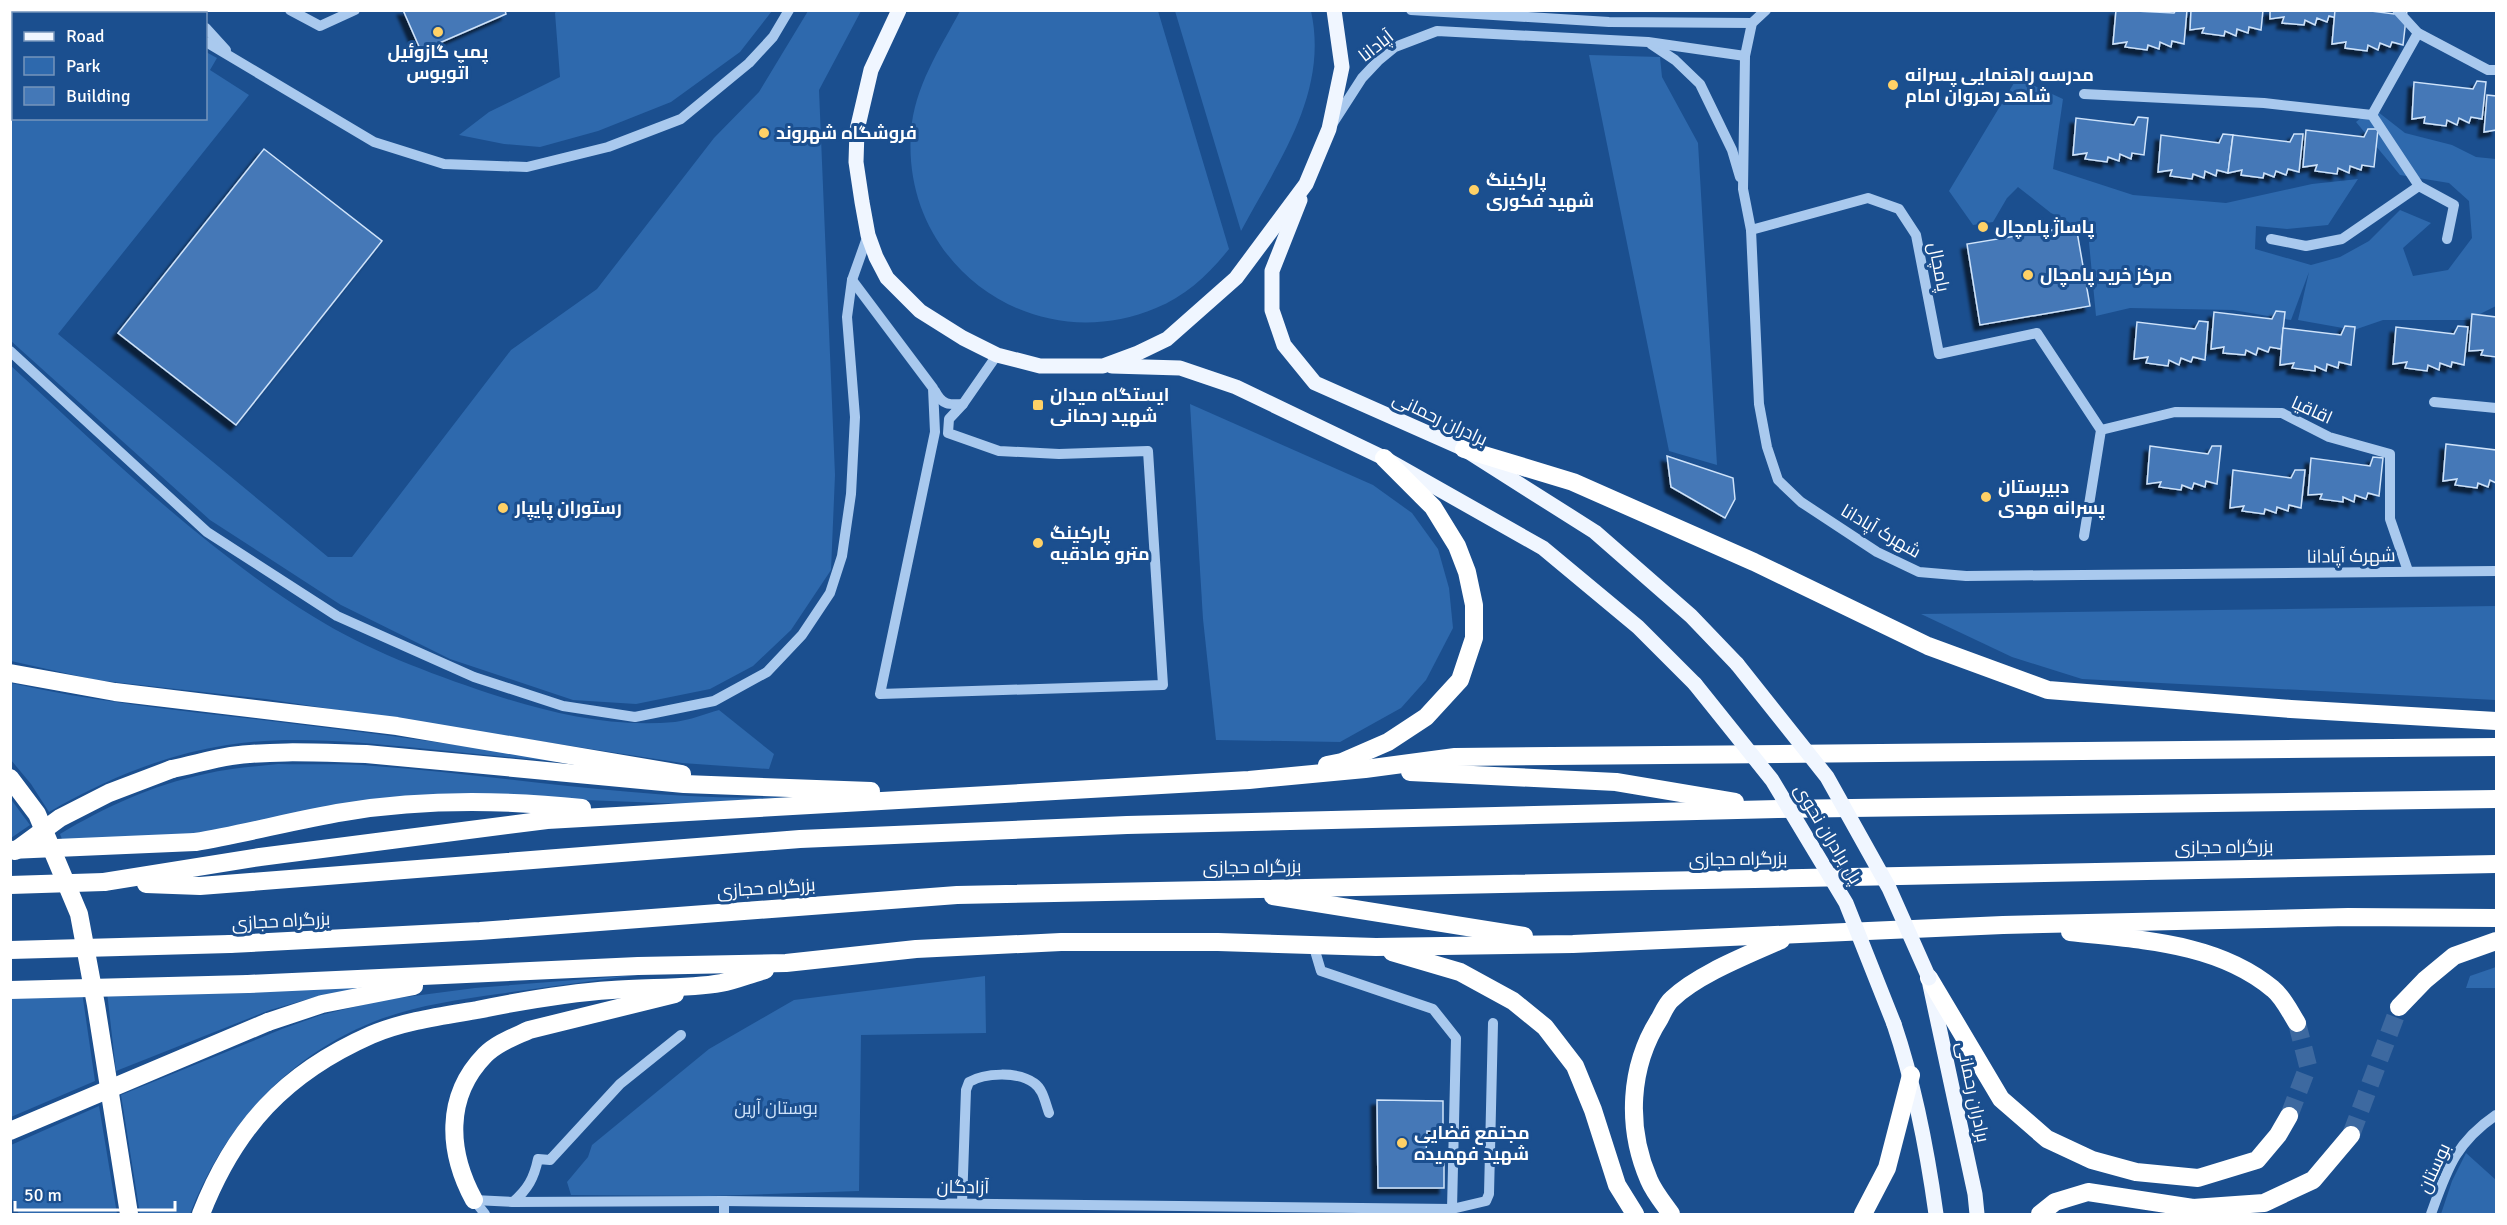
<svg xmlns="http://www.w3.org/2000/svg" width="2507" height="1225" viewBox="0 0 2507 1225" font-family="Signika,Cairo,sans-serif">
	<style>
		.green { fill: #2e69ad }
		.building { fill: #4478b7; stroke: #cfe3fa; stroke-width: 1.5; filter: url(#shadow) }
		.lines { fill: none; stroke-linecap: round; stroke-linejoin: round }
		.highway-tunnel { stroke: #3d69a0; stroke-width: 18; stroke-dasharray: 18 9; stroke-linecap: butt }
		.minor { stroke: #a9c9ee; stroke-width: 10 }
		.major { stroke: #f0f6ff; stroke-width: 15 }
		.highway { stroke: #fff; stroke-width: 18 }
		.major-bridge { stroke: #f0f6ff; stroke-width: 15 }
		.highway-bridge { stroke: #fff; stroke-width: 18 }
		.poi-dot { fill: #ffd166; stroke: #1b4f8f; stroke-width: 2 }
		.labels { text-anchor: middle; stroke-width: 6; stroke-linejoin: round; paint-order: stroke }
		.street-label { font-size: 18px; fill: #fff; stroke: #1b4f8f }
		.poi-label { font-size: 18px; font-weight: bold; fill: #fff; stroke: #1b4f8f; text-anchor: start }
		.park-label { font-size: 18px; fill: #cfe3fa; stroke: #1b4f8f }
	</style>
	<defs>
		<filter id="shadow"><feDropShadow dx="-5.5" dy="5.5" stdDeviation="1.5" flood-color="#0009"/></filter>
	</defs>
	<rect width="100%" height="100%" fill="#1b4f8f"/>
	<g class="green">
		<path d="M11,10H133L138,13L14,14V118H206V52L217,58L210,70L249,95L58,334L328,557H352L511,350L597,289L714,138L759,92L808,11H861L819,90L835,475L831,570L791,630L753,666L710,689L636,704L573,700L450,659L341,605L210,520L11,341Z"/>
		<path d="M557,10H772V11L740,52L671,102L598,131L540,147L504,144L459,135L489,112L560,77L555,13Z"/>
		<path d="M960,11H1158L1229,249C1209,274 1186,296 1156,308C1033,360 901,265 911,132C914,87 940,49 960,11Z"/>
		<path d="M1175,11H1311C1329,93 1278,162 1241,231Z"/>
		<path d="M1589,55L1660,57L1662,77L1698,143L1717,465L1669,451Z"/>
		<path d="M2017,78L2063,99L2053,169L2133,195L2226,203L2312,184L2358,179L2328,225L2287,229L2256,226L2255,249L2311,265L2340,257L2369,241L2400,210L2431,223L2403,248L2413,276L2448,270L2472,238L2469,201L2449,183L2400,175L2356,122L2373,108L2405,133L2452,145L2476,157L2496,159V306L2468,320H2383L2354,330L2298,320L2309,272L2291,320L2233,310L2130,308L2096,316L2088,232L2051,213L2018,187L2007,198L1993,222L1973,225L1949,191Z"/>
		<path d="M10,365C107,454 202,548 314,617C367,650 429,673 488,693C549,713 611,728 675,722C690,720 705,714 719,710L774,754L769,769L682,763L266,699L96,680L11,661Z"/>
		<path d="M1190,404L1373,485L1412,513L1438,549L1449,588L1453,628L1426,680L1401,708L1340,742L1216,740L1203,619Z"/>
		<path d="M2496,606V700L2082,679L2012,657L1921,614Z"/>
		<path d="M11,683C94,702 177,710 262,720C373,733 484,748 595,765C536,760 477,754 418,748C355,742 289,735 227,745C163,755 104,780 49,812L31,784L11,760Z"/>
		<path d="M278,764C310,765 342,763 374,766C511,776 647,802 785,797L687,804L485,796L196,837L63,842L60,834C105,807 153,785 205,774C229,768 254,767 278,764Z"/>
		<path d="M10,798L30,825L11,838H10Z"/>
		<path d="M2496,967V988H2466L2470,976Z"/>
		<path d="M638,975C592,981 545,987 498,994C456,1000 413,1006 373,1022C286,1057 223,1128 190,1214H140L121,1095L282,1029L321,1015L383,1000L475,988Z"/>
		<path d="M985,976L986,1033L861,1035L859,1191L709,1196L571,1195L567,1182L588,1157L592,1145L709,1049L794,1000Z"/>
		<path d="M403,983L319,996L270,1010L116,1071L107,992Z"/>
		<path d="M82,992L95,1081L11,1117L10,993Z"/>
		<path d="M99,1106L117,1214H19L11,1197V1145Z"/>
		<path d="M2466,1153L2496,1180V1214H2441L2452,1181Z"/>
	</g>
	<g class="building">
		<path d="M403,10H505L506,14L421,51Z"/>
		<path d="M2116,10L2174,13L2176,10H2187L2184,44L2172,41L2171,47L2160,42L2159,49L2148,45L2147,50L2125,47L2127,42L2113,44Z"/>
		<path d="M2191,10H2263L2261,30L2249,27L2248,33L2237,29L2236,36L2225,31L2224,36L2202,33L2204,28L2190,30Z"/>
		<path d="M2270,10H2341L2340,19L2329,16L2327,22L2317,18L2315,25L2305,20L2304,25L2282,23L2284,17L2270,19Z"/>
		<path d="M2335,10H2363L2394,14L2395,10H2407L2403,45L2392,42L2390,47L2380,43L2378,50L2368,45L2367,51L2345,48L2346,42L2332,44Z"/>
		<path d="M2477,81L2486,82L2482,119L2471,117L2469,123L2459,118L2457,125L2447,120L2446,126L2424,123L2425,117L2412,119L2414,82L2473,89Z"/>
		<path d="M2487,95L2496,96V130L2484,132Z"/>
		<path d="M2138,117L2148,118L2144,155L2132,153L2131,159L2120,154L2119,161L2108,157L2107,162L2085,159L2087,153L2073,155L2076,118L2134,125Z"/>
		<path d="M2368,129H2378L2374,167L2362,165L2361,170L2350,166L2349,173L2338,168L2337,174L2315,171L2317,165L2303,167L2306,130L2364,137Z"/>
		<path d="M2223,134L2233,135L2228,173L2217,170L2216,176L2205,171L2204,178L2193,174L2192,179L2170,176L2172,170L2158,172L2161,135L2219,143Z"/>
		<path d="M2294,134H2303L2299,172L2288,169L2286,175L2276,171L2274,177L2264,173L2263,178L2241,175L2242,170L2228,173L2233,135L2290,142Z"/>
		<path d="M264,149L382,241L236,425L118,333Z"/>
		<path d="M2076,226L2090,306L1980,325L1967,244Z"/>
		<path d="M2276,311L2285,312L2281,349L2270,347L2268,352L2258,348L2256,355L2246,350L2245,355L2223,353L2224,347L2211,349L2214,312L2272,319Z"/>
		<path d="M2472,314L2496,317V357L2481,355L2483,350L2469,351Z"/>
		<path d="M2199,321L2208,322L2205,360L2193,357L2191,362L2181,358L2179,365L2169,360L2168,366L2146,363L2148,357L2134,359L2137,322L2195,329Z"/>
		<path d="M2345,326L2355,327L2351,365L2339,362L2338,368L2327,364L2326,371L2315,366V371L2292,368L2294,363L2280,365L2283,328L2341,335Z"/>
		<path d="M2458,326L2468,327L2464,365L2452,362L2451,367L2440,363L2439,370L2428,365L2427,371L2405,368L2407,362L2393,364L2396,327L2454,334Z"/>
		<path d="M2446,444L2496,450V483L2490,480L2488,487L2478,483L2477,488L2455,485L2457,479L2443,481Z"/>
		<path d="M2150,446L2208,454L2212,446H2221L2217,484L2206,481L2205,487L2194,483L2192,489L2182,485L2181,490L2159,487L2161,482L2147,484Z"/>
		<path d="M1667,456L1733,478L1735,499L1725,518L1671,487Z"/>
		<path d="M2373,457L2383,458L2379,496L2368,493L2366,499L2355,495L2354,502L2343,497V502L2320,499L2322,494L2308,495L2311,458L2370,466Z"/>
		<path d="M2233,470L2291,478L2295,470H2305L2301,508L2289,505L2288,511L2277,507L2276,513L2265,509L2264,514L2242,511L2244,506L2230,508Z"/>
		<path d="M1377,1100L1443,1101V1132L1427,1131L1426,1154H1444V1188H1378Z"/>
	</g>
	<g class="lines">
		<g class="highway-tunnel">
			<path d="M2289,1116L2308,1066L2297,1023"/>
			<path d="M2351,1135L2399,1007"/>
		</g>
		<g class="minor">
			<path d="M151,10L156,14"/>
			<path d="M190,10L192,14"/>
			<path d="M290,10L320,26L355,10"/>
			<path d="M1411,10L1609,22L1752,23"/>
			<path d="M1766,10L1752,23L1745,56L1743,189L1751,230L1759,404L1767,447L1778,480L1801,502L1877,552L1919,572L1966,576L2496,571"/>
			<path d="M2397,10L2418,33L2488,70H2496"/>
			<path d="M206,28L226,50"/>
			<path d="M206,42L374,142L444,164L527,167L608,147L681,119L749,63L773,37L789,10"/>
			<path d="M1651,44L1675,60L1700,84L1732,150L1740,177"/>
			<path d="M2084,94L2264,103L2372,115L2419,186"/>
			<path d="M2372,115L2418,33"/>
			<path d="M1333,123L1362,78L1378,61L1395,47L1437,31L1648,42L1745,56"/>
			<path d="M1751,230L1868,198L1899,209L1916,235L1939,354L2037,333L2101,430L2084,536"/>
			<path d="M2271,239L2306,246L2342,239L2419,186L2454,205L2447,239"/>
			<path d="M852,280L933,388L935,432L880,694L1163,685L1148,451L1059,454L999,451L948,433L949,419L963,404L997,355"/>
			<path d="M10,351L207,532L337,616L474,677L563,706L635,717L714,701L767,672L802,635L830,593L842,556L851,494L855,417L847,317L852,280L868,235"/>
			<path d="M935,391C942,405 949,405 963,404"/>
			<path d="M2434,402L2496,408"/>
			<path d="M2101,430L2175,412L2282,413L2329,437L2390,454V519L2408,571"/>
			<path d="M1313,944L1321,971L1433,1009L1456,1038L1452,1209"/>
			<path d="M474,1200L513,1202L724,1201L1452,1209L1486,1201L1489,1194L1493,1023"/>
			<path d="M474,1200L485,1214"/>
			<path d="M724,1201V1214"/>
			<path d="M513,1202C528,1189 534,1178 538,1159L550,1160L620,1084L681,1035"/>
			<path d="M962,1203L966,1090L969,1082C984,1073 1018,1071 1034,1083C1043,1089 1045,1102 1049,1113"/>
			<path d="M2431,1214C2447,1170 2455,1143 2496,1115"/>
		</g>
		<g class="major">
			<path d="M899,10L871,70L857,130L856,162L862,202L868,235L876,257L887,278L920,311L963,338L997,355L1040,366H1103L1138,353L1167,339L1236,278L1306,184L1329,129L1342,67L1334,10"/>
			<path d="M1300,200L1272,271V310L1284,345L1315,383L1464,449L1595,532L1691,616L1737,664"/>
			<path d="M1112,366L1180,368L1236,387L1384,458L1543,548L1638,627L1695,684"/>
			<path d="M1930,985L1975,1194L1977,1214"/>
			<path d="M1894,1024C1915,1086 1927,1149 1936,1214"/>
		</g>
		<g class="highway">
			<path d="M1464,449L1573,482L1754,562L1928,646L2048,690L2291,709L2496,721"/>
			<path d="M10,673L115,692L397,726L682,774"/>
			<path d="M1327,765L1342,762L1388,742L1426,717L1460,680L1474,638V605L1467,572L1457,546L1433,507L1384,458"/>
			<path d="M172,769C192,765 212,759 231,756C276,750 322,753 366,754L684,784L871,791"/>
			<path d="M1410,772L1616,782L1735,802"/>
			<path d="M10,778L37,814L79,914L96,1005L129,1214"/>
			<path d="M195,842C245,834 294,820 344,812C422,799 504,800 582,808"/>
			<path d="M104,882L260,857L547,820L1249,780L1365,769L1455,757L2496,747"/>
			<path d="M146,884L200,886L800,839L1127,825L1778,809L2496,799"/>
			<path d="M1273,896L1524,936"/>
			<path d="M2070,932C2139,940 2217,942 2273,989C2283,997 2290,1012 2297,1023"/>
			<path d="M230,944L480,931L957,895L2496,864"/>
			<path d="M1392,952L1460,972L1513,1001L1545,1027L1575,1066L1593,1110L1617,1185L1635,1214"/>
			<path d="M1929,978L2001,1099L2047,1139L2092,1160L2136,1172L2198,1178L2257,1160L2278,1135L2289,1116"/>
			<path d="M248,984L638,966L786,963L916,949L1061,942H1218L1376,947L1573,944L2003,925L2348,917L2496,918"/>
			<path d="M2399,1007L2425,980L2454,956L2496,941"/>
			<path d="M268,1022L322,1004L414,986"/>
			<path d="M474,1200C448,1152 444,1097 485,1055C497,1043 514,1037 529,1030L675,994"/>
			<path d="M201,1214C235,1127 285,1073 371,1035C404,1021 442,1016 477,1010C521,1001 567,993 612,990C646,987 688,989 721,983C736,980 750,974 765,970"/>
			<path d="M1671,1214C1664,1204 1654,1192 1649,1180C1626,1127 1629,1066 1660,1018C1663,1012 1667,1003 1672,999C1698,974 1748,955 1781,940"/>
			<path d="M1863,1214L1887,1168L1911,1075"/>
			<path d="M2040,1214L2055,1202L2088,1192L2193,1208L2264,1203L2313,1180L2351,1135"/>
		</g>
		<g class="major-bridge">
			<path d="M1737,664L1827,777L1889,888L1929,978"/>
			<path d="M1695,684L1772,780L1846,903L1894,1024"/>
		</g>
		<g class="highway-bridge">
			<path d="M10,850L195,842"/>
			<path d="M15,851L60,818L109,793L172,769"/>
			<path d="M10,885L104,882"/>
			<path d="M10,950L230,944"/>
			<path d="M10,990L248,984"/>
			<path d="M10,1131L268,1022"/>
		</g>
	</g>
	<g class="poi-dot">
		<circle cx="438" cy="32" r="6"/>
		<circle cx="1893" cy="85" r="6"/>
		<circle cx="764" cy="133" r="6"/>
		<circle cx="1474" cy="190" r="6"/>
		<circle cx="1983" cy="227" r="6"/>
		<circle cx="2028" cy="275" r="6"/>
		<rect x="1032" y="399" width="12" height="12" rx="3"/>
		<circle cx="1986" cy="497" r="6"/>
		<circle cx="503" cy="508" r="6"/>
		<circle cx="1038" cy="543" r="6"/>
		<circle cx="1402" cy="1143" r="6"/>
	</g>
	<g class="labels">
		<g class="street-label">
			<text transform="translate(1376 46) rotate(-38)" y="6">آپادانا</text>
			<text transform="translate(1939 267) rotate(79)" y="6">پامچال</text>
			<text transform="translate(2312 410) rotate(24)" y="6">اقاقیا</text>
			<text transform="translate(1440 419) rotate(25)" y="6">برادران رحمانی</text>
			<text transform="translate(1881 531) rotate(30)" y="6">شهرک آپادانا</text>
			<text transform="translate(2351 556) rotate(-1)" y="6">شهرک آپادانا</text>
			<text transform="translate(1828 834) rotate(59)" y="6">پل برادران نحوی</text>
			<text transform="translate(2224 847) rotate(-1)" y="6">بزرگراه حجازی</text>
			<text transform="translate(1738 859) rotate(-1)" y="6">بزرگراه حجازی</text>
			<text transform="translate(1252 867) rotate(-1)" y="6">بزرگراه حجازی</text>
			<text transform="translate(766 888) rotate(-4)" y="6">بزرگراه حجازی</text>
			<text transform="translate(281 921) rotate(-3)" y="6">بزرگراه حجازی</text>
			<text transform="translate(1973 1092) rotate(78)" y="6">برادران رحمانی</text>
			<text transform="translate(2434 1168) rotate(-65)" y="6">بوستان</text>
			<text transform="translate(963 1187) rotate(1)" y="6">آزادگان</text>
		</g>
		<g class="poi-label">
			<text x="438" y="58" text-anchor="middle">پمپ گازوئیل<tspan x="438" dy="21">اتوبوس</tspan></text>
			<text x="1905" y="81">مدرسه راهنمایی پسرانه<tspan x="1905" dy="21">شاهد رهروان امام</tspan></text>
			<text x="776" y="139">فروشگاه شهروند</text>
			<text x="1486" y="186">پارکینگ<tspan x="1486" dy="21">شهید فکوری</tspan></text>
			<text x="1995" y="233">پاساژ پامچال</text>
			<text x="2040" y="281">مرکز خرید پامچال</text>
			<text x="1050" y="401">ایستگاه میدان<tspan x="1050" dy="21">شهید رحمانی</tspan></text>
			<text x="1998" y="493">دبیرستان<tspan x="1998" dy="21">پسرانه مهدی</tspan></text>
			<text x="515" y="514">رستوران پایپار</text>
			<text x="1050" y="539">پارکینگ<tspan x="1050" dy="21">مترو صادقیه</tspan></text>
			<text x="1414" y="1139">مجتمع قضایی<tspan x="1414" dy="21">شهید فهمیده</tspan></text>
		</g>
		<g class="park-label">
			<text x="776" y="1114">بوستان آرین</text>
		</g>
	</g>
	<rect width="2507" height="1225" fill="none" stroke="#ffffff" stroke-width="24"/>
	<rect x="12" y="12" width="195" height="108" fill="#1b4f8f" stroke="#7695bc" stroke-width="1.5"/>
	<rect x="24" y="32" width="30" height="9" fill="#f0f6ff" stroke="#7695bc" stroke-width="1.5"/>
	<text x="66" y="42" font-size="18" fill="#ffffff">Road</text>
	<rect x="24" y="57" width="30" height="18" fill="#2e69ad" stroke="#7695bc" stroke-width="1.5"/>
	<text x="66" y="72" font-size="18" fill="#ffffff">Park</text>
	<rect x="24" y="87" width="30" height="18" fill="#4478b7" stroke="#7695bc" stroke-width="1.5"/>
	<text x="66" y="102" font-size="18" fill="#ffffff">Building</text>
	<path d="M15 1201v9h160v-9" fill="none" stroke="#ffffff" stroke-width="3"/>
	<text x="24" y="1201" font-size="18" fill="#ffffff" stroke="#1b4f8f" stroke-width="4.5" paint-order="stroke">50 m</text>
</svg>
